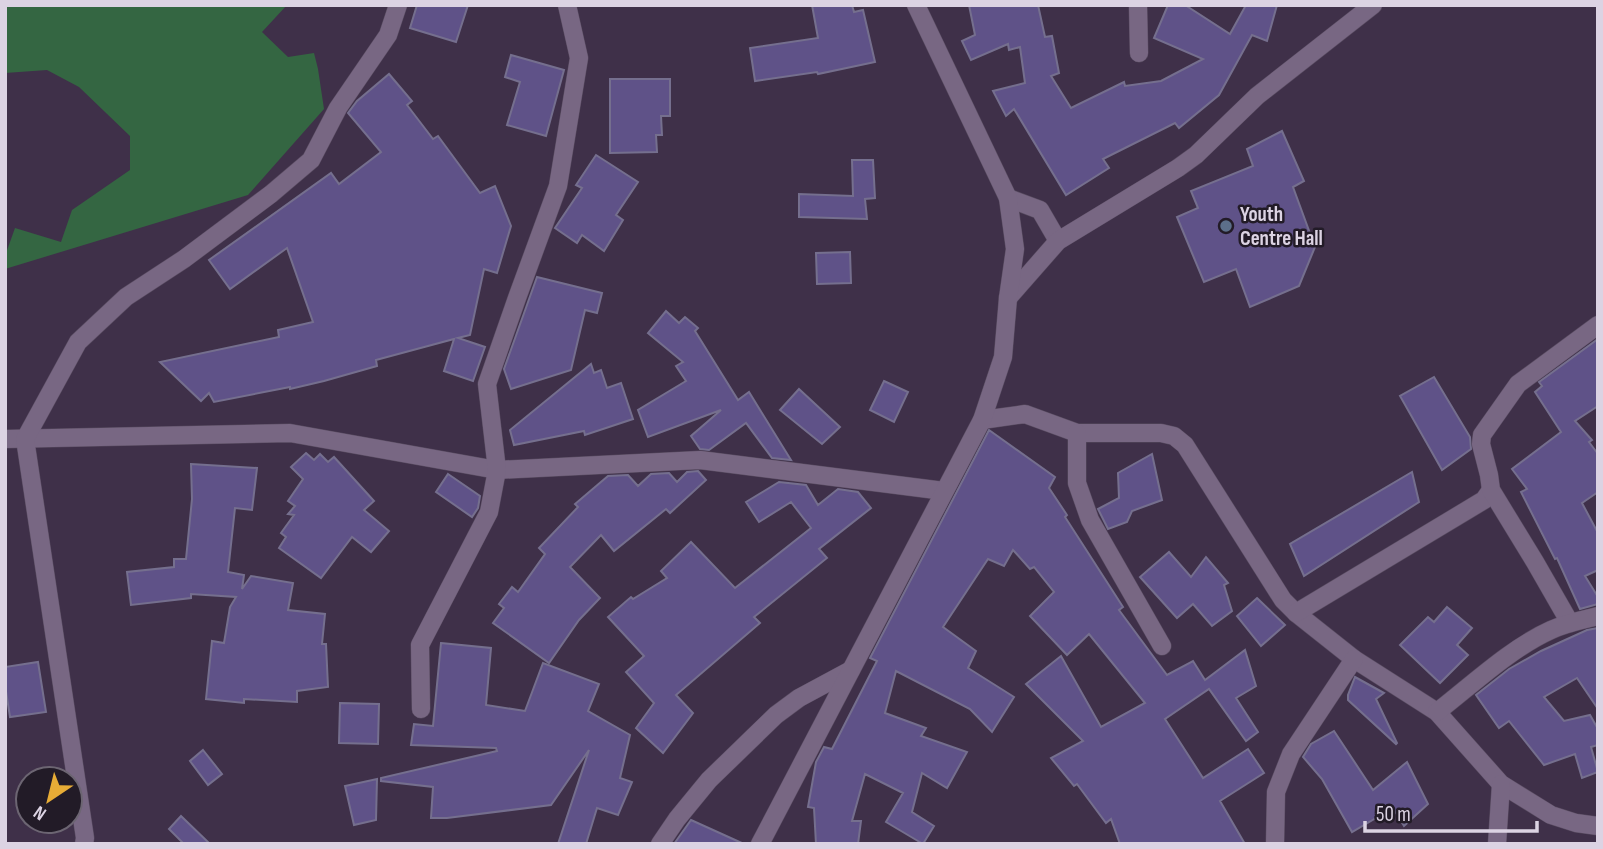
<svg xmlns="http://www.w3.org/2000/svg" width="1603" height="849" viewBox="0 0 1603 849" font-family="'Sofia Sans Condensed',sans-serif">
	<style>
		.green { fill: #346642 }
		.building { fill: #5f5288; stroke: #756f8e; stroke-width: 2 }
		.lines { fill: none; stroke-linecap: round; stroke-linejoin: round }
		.minor-casing { stroke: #594c61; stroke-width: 19 }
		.tertiary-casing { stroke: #594c61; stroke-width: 19 }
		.minor { stroke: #786783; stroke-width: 18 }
		.tertiary { stroke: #786783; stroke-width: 18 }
		.service-dot { fill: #5c6f8a; stroke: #221b27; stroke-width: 2.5 }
		.labels { text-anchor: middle; stroke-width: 5; stroke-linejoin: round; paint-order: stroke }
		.poi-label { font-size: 21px; font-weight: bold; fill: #dcd3e3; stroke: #221b27; text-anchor: start }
	</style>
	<rect width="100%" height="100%" fill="#3f3049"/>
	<path class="green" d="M5,5H287L262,32L288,57L314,53L318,69L324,109L248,195L5,269V256L15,228L61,242L72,210L130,170V136L79,87L47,70L5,73Z"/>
	<g class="building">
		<path d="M417,5H468L456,42L410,28Z"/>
		<path d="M812,5H852L854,12L863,10L875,62L818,74L817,72L755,81L750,48L818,38Z"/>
		<path d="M969,5H1038L1045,37L1052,36L1059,73L1051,76L1071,108L1124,82L1125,86L1161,81L1203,59L1154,38L1168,5H1185L1230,34L1246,5H1277L1267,41L1252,35L1219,95L1179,128L1175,123L1103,159L1109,168L1066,195L1014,109L1006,116L993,91L1025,83L1020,47L1009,50L1008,44L971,60L962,41L975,35Z"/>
		<path d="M511,55L564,70L546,136L507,125L520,82L505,77Z"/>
		<path d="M389,74L412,101L407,105L433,139L438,136L480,193L495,186L511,226L497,273L484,269L470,335L458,338L485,347L473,381L444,371L454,339L376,360L377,366L324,381L290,389V387L214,402L209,393L201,401L160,362L279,337L278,330L313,322L287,248L230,289L209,260L331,173L339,184L381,152L348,113L357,101Z"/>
		<path d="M610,79H670V116H661L662,135H656L657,152L610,153Z"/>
		<path d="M1282,131L1304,181L1293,187L1315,247L1299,286L1250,307L1236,269L1204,282L1177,217L1198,208L1191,191L1253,166L1247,149Z"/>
		<path d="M596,155L638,182L616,215L623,220L604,251L582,235L577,243L555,228L582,188L576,185Z"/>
		<path d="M852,160H873L875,198L865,199L867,219L799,217V194L853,196Z"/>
		<path d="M850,252L851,283L817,284L816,253Z"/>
		<path d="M537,277L602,293L597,313L585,310L571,370L511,389L504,369Z"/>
		<path d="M666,311L679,323L685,317L698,328L695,331L738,400L749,392L791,460L772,458L746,423L709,450L700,449L691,436L721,410L648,437L638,410L686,381L676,366L683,362L648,333Z"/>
		<path d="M1598,339V406L1575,421L1592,440L1589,442L1598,454V492L1582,503L1598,533V570L1585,576L1598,597V604L1580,609L1557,558L1555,559L1521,492L1527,489L1512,469L1561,432L1535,392L1542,386L1539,382Z"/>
		<path d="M591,364L594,373L601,370L607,388L621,383L633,419L585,435L584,431L514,445L510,430Z"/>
		<path d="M1434,377L1470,437L1471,449L1442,470L1400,396Z"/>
		<path d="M884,381L908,392L894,422L870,410Z"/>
		<path d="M799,389L840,427L822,444L780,410Z"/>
		<path d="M989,430L1055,477L1049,488L1067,515L1065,517L1123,607L1119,610L1167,675L1193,661L1205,680L1245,650L1256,686L1236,698L1258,732L1246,741L1209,689L1165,719L1203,778L1248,749L1264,773L1220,801L1245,844H1120L1111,819L1106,823L1077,784L1074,786L1051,758L1083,741L1026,684L1061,656L1101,727L1145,703L1089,634L1067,655L1030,616L1054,592L1034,567L1030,569L1013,550L1004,566L988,559L943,627L976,651L968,668L1014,697L992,732L970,709L896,671L885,713L926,728L921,736L967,752L947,788L922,773L912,812L934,826L923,844L886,822L903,793L865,774L852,821H861L858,844H816L814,808L808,807L816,762L824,747L832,749L877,661L870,658Z"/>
		<path d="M306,453L314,460L320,454L328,462L334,457L374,501L364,510L389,531L371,552L352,537L321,578L279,548L286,537L281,533L294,515L288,514L295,506L288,501L303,479L291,467Z"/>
		<path d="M1152,454L1162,500L1132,511L1127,522L1108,529L1098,509L1119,498L1118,473Z"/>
		<path d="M191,464L257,468L252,510L235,508L228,572L244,575L242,589L251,576L293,583L288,610L325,614L322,644H326L328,687L297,691V702L244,699V703L206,699L212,641L224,643L230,607L236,597L191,594V598L131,605L127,572L174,567V559H186L192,499Z"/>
		<path d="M698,471L706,480L670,513L666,509L614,551L601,535L570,567L600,598L579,620L549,663L493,623L504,608L499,604L512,587L518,592L545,554L539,548L578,507L575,504L608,476L628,475L638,486L651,474L669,473L677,482L687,472Z"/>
		<path d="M1412,472L1419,502L1304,576L1290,544Z"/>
		<path d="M448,474L480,496L478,508L472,517L436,492Z"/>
		<path d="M779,482L806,485L818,505L838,489L858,492L871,508L819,549L827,558L754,617L760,623L676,695L693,713L663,753L636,728L654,703L626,672L644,656L608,617L631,597L633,599L667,578L661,571L691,542L735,588L811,528L791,502L759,522L746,502Z"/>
		<path d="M1169,552L1191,577L1206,557L1228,583L1224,585L1232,611L1212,626L1193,604L1177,618L1140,577Z"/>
		<path d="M1257,598L1285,625L1261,646L1237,616Z"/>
		<path d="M1447,607L1472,628L1457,645L1468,655L1440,683L1400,645L1428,617L1434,622Z"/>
		<path d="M1598,628V709L1577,678L1544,697L1564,721L1590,715L1598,729V745L1591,747L1598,772L1582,778L1575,754L1544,765L1509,721L1499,728L1476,695L1509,669L1541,651L1587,630Z"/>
		<path d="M441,643L491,648L486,705L525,711L543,663L599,684L588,711L630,735L620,778L632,782L618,815L597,808L586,844H558L589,750L551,805L447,818H431L433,787L381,781V778L497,751L496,748L411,745L414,724L433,726Z"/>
		<path d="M38,662L46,712L10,717L5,685V667Z"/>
		<path d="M1355,677L1384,693L1376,699L1397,743L1396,744L1348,700V695Z"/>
		<path d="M340,703L379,704L378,744L339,743Z"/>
		<path d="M1334,731L1373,790L1407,762L1428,804L1404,826L1393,808L1352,832L1322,779L1303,757L1311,744Z"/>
		<path d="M203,750L222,774L208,785L190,761Z"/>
		<path d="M377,779L376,820L354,825L345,786Z"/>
		<path d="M181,816L210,844H184L169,829Z"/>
		<path d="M691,820L744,844H674Z"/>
	</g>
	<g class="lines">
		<defs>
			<g id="minor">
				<path d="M1138,5L1139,53"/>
				<path d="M1008,198L1040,210L1058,241"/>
				<path d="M1008,298L1058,241L1178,168L1196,155L1257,96L1373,5"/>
				<path d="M982,420L1025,414L1077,433H1161L1174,436L1185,445L1283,600L1296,613L1354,659L1437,712L1501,784L1551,815L1576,823L1598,826"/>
				<path d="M1077,433V483L1090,520L1162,646"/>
				<path d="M5,439L290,433L497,470L700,460L944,491"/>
				<path d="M1296,613L1484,500L1491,490"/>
				<path d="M1570,623L1535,562L1491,490L1489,475L1481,444L1482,435L1518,384L1598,325"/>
				<path d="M421,709L420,645L489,512L497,470L487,384L517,298L558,186L579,58L567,5"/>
				<path d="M1437,712C1473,684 1511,648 1551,630C1566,623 1582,620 1598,616"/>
				<path d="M84,844L85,838L25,439L78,342L126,297L184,259L271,194L311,160L338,108L388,35L398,5"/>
				<path d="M660,844L677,819L709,780L776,715L799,698L851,670"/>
				<path d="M1275,844L1276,792L1291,754L1354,659"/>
				<path d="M1497,844L1501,784"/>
			</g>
			<path id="tertiary" d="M760,844L982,420L1003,357L1008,298L1015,249L1008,198L916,5"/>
		</defs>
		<use href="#minor" class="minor-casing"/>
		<use href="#tertiary" class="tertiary-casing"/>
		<use href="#minor" class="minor"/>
		<use href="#tertiary" class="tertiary"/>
	</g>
	<circle class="service-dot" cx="1226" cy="226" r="7"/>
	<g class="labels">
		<g class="poi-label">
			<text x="1240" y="221">Youth<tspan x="1240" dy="24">Centre Hall</tspan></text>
		</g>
	</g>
	<rect width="1603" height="849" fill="none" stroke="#dcd3e3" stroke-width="14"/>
	<g transform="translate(49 800) rotate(215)"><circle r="33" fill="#221b27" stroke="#6c6572" stroke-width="2"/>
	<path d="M0-5L12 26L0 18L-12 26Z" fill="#e7ac36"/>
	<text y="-10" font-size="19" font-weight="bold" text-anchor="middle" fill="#dcd3e3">N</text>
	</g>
	<path d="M1365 821v10h172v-10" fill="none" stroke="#dcd3e3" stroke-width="3.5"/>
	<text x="1376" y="821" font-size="21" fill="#dcd3e3" stroke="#221b27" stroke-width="5" paint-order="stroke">50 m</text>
</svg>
